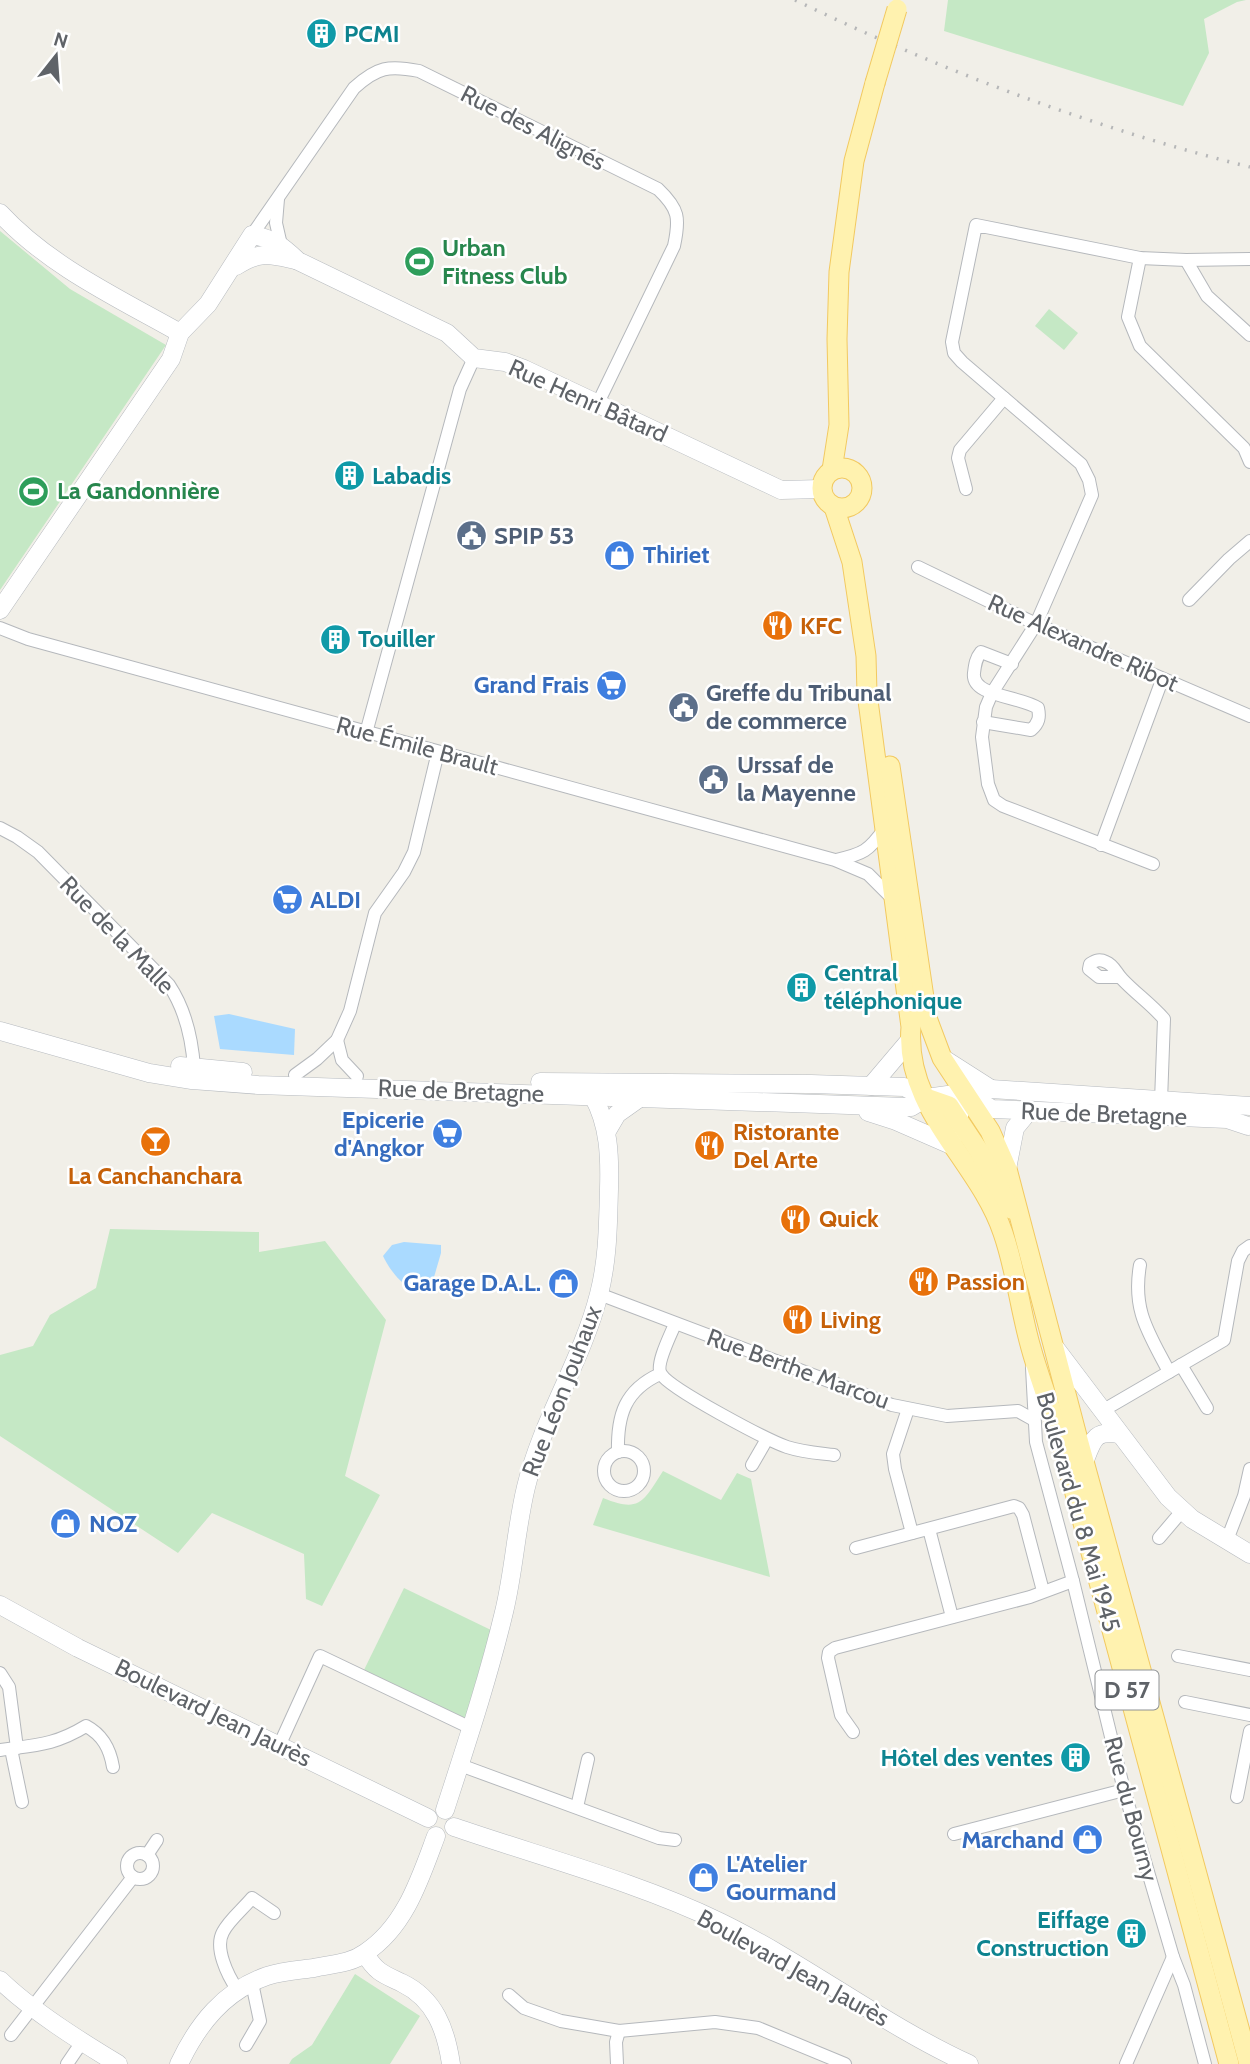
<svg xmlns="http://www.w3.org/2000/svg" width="1250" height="2064" viewBox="0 0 1250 2064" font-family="Cabin,sans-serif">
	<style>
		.green { fill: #c5e8c5 }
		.water { fill: #aadaff }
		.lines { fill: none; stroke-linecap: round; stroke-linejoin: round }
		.street-casing { stroke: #b5b8bc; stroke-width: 14 }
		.secondary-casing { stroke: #b6babf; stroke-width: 19 }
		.primary-casing { stroke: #f2c960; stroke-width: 21 }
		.street { stroke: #fff; stroke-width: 12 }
		.secondary { stroke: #fff; stroke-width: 18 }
		.primary { stroke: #fff2af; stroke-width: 19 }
		.rail { stroke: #b6b7b8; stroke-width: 3.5; stroke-dasharray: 2 9; stroke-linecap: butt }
		.primary-bridge-casing { stroke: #f2c960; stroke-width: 21; stroke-linecap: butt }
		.primary-bridge { stroke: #fff2af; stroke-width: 19 }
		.labels { text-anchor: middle; stroke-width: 5; stroke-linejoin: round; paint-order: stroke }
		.shield { fill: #fff; stroke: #8f9295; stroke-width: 2 }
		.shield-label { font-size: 23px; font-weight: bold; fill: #5f6368 }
		.culture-label { font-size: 24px; font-weight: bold; fill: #0d838f; stroke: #fff; text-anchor: start }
		.street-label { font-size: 24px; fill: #5f6368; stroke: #fff }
		.leisure-label { font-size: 24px; font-weight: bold; fill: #27864d; stroke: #fff; text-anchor: start }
		.service-label { font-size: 24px; font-weight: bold; fill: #4e5e75; stroke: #fff; text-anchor: start }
		.shop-label { font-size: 24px; font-weight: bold; fill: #366cbe; stroke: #fff; text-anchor: start }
		.food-label { font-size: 24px; font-weight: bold; fill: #c56008; stroke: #fff; text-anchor: start }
	</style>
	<rect width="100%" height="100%" fill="#f1efe8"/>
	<g class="green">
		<path d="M948,0H1246L1237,2L1204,19L1209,53L1183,106L944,31Z"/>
		<path d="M0,231L70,289L166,345L0,590Z"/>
		<path d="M1049,309L1078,333L1064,350L1035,326Z"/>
		<path d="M110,1229L259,1232V1252L325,1241L386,1320L345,1476L380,1495L322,1606L306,1599L304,1554L212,1513L178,1553L0,1436V1355L33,1346L50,1315L96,1288Z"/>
		<path d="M663,1471L721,1500L737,1473L751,1479L770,1577L593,1525L603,1498C640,1513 643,1502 663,1471Z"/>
		<path d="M404,1588L491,1630L465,1719L364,1670Z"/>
		<path d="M355,1974L420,2016L390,2064H289L292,2059L312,2045Z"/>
	</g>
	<g class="water">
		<path d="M229,1014L295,1029L294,1055L220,1049L214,1016Z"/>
		<path d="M404,1242L441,1245V1253L432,1284C413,1302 391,1273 383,1256L392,1245Z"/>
	</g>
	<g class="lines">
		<defs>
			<g id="street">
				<path d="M278,199L276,223L281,245"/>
				<path d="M252,235L354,88C377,67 389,65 419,71L658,189C679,209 680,218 674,246L598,403"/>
				<path d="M1140,258L1128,317L1140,346L1244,448L1250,462"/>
				<path d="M1186,260L1207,296L1250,335"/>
				<path d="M966,489L958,458L960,450L1004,398"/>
				<path d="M918,567L1036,624L1250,716"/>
				<path d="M1189,600L1229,559L1250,541"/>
				<path d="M0,628L28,639C296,714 566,786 835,860L868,874L892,898"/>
				<path d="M983,722L1031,730C1039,723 1040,717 1038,708C1021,696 971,697 974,673C975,664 976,658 981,652L1012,664"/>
				<path d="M366,733L460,389L474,358"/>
				<path d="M0,828L17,837L38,852L169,985C185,1009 192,1038 194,1068"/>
				<path d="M1101,845L1162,680"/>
				<path d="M836,860C863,854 869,851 885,828"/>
				<path d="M1153,864L1003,806L994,800L988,784L982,737L986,707L992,693L1036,624L1092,495L1089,480L1081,464L962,362L954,353L952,342L976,225L1140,258L1186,260L1250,259"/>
				<path d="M1120,977H1099L1089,969L1090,964C1096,960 1100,959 1106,962C1114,965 1116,973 1122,979C1135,993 1151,1004 1164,1019L1161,1101"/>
				<path d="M337,1040L342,1060L357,1076"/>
				<path d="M295,1075L317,1059L337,1040L350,1011L375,913L404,872L414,852L438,752"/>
				<path d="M1140,1265C1132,1311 1149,1333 1169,1372"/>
				<path d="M599,1294L892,1405L947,1416L1018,1411L1034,1420"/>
				<path d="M675,1324C671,1334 655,1365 661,1374C670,1389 767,1440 787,1447C802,1452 818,1453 834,1455"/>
				<path d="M1181,1365L1207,1408"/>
				<path d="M1032,1368L1036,1442L1073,1581L1124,1790L1173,1957L1184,1985L1205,2064"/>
				<path d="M908,1409L893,1454L895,1469L912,1533"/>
				<path d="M1102,1411L1224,1340L1238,1261L1243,1251L1250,1246"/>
				<circle cx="624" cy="1471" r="20"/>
				<path d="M618,1452C617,1415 625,1390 660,1374"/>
				<path d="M752,1465L767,1439"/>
				<path d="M929,1529L952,1617"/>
				<path d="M1159,1538L1182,1511"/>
				<path d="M1227,1540L1244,1496L1250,1469"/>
				<path d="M856,1548L1014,1506L1019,1508L1023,1515L1043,1591"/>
				<path d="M1178,1656L1250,1670"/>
				<path d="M0,1673L9,1687L17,1748"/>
				<path d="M1185,1702L1250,1715"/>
				<path d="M853,1732L841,1715L828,1658L829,1652L835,1648L1030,1597L1073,1581"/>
				<path d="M279,1746L320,1656L471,1728"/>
				<path d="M11,1749L22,1802"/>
				<path d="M0,1750C36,1745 55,1745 86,1726C103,1735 110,1749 113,1767"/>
				<path d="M460,1765L659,1838L675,1840"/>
				<path d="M1237,1797L1250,1731"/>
				<path d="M577,1807L588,1759"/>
				<path d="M954,1834L1124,1790"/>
				<circle cx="140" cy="1866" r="13"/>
				<path d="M147,1855L157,1840"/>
				<path d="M237,1989C228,1976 214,1948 223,1932C229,1920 243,1909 252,1898L274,1913"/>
				<path d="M509,1995L524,2008L561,2021L619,2031L715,2022L758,2028L845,2064"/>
				<path d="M11,2035L133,1877"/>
				<path d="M246,2045L260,2021L252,1983"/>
				<path d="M67,2064L82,2042"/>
				<path d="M617,2064L616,2042L619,2031"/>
				<path d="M1126,2064L1173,1957"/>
			</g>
			<g id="secondary">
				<path d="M0,213C49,266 118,298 180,333"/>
				<path d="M236,266C260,251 268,254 295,260"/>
				<path d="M0,610L171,359L180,333L208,304L252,235C273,238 283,247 298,261L447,333L474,358L505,362L524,369L781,490L821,489"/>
				<path d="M0,1031L149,1073L192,1080L258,1085L906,1107H911L926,1098L991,1089L1250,1106"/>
				<path d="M944,1059L991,1089"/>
				<path d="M180,1066L243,1072"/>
				<path d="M540,1082L811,1084L904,1087L926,1098"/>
				<path d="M871,1086L910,1040"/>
				<path d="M968,1095L992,1109L1227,1119L1248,1126"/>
				<path d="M868,1112L896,1121L951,1145L965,1093"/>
				<path d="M607,1131L617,1114L641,1097"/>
				<path d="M1007,1169L1015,1128L1029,1111"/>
				<path d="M1056,1349L1168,1497L1192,1519L1250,1554"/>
				<path d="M1085,1460C1093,1439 1095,1430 1119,1434"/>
				<path d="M0,1605L78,1648L428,1818"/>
				<path d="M445,1810C466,1745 488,1679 504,1612C514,1571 516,1528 526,1487C542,1420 582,1361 599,1294C608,1259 608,1224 609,1189C610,1156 609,1125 593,1096"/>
				<path d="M454,1827C541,1857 637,1882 720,1922C806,1964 882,2024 969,2064"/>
				<path d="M365,1954C377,1973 383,1974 402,1983C435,1999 446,2030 451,2064"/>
				<path d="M0,1980C32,2011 80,2041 118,2064"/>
				<path d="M179,2064C198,2024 224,1991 267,1976C282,1971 299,1970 314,1968C332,1964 350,1964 365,1953C405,1927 420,1879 436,1836"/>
			</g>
			<g id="primary">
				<circle cx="842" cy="488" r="20"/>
				<path d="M832,470L839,425L837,339L839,272L854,161L875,83"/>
				<path d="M834,507L852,562L866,656L867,693L911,1027C904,1110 979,1161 1003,1233C1016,1270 1020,1310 1031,1348C1039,1377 1050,1405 1059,1434L1229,2064"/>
				<path d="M890,766L927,1018L942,1058L990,1131L1007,1169L1077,1436L1249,2064"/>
				<path d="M926,1098L949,1106L979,1151L1011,1209"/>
			</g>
		</defs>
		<use href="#street" class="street-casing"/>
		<use href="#secondary" class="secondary-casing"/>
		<use href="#primary" class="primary-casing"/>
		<use href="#street" class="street"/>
		<use href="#secondary" class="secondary"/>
		<use href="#primary" class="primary"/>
		<path class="rail" d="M795,0C940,70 1093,128 1250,167"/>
		<defs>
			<path id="primary-bridge" d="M875,83L897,9"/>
		</defs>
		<use href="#primary-bridge" class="primary-bridge-casing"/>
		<use href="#primary-bridge" class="primary-bridge"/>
	</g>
	<defs>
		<symbol id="building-disc" viewBox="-11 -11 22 22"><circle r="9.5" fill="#0f9aa8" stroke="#fff"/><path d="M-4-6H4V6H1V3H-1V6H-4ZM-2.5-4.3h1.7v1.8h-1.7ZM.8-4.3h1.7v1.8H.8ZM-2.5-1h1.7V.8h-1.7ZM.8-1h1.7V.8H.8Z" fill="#fff"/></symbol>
		<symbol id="stadium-disc" viewBox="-11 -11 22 22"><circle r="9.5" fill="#2e9e5b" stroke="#fff"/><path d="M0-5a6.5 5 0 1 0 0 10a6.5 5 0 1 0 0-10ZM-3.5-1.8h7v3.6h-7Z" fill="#fff"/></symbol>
		<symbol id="civic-disc" viewBox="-11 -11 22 22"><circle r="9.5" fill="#5c6f8a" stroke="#fff"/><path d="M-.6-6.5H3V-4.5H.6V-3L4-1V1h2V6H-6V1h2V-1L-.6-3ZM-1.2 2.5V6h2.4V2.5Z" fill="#fff"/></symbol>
		<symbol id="shop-disc" viewBox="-11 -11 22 22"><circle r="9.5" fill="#3f7fe0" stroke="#fff"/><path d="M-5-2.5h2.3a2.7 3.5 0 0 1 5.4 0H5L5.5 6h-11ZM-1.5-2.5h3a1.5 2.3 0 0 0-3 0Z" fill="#fff"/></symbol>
		<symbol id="restaurant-disc" viewBox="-11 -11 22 22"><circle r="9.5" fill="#e8710a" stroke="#fff"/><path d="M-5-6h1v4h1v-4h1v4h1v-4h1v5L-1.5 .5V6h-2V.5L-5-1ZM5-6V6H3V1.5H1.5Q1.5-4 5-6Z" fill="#fff"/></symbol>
		<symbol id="supermarket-disc" viewBox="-11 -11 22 22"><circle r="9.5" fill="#3f7fe0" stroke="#fff"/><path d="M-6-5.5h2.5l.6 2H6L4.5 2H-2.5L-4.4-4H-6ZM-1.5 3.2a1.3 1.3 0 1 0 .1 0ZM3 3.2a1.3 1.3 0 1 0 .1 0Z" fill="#fff"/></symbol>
		<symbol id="bar-disc" viewBox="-11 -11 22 22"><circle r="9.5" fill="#e8710a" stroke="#fff"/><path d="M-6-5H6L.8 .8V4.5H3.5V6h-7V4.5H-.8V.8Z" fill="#fff"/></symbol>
	</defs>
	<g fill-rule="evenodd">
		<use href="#building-disc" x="304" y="16" width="35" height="35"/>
		<use href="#stadium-disc" x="402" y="244" width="35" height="35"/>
		<use href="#building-disc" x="332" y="458" width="35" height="35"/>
		<use href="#stadium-disc" x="16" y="474" width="35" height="35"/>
		<use href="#civic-disc" x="454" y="518" width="35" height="35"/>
		<use href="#shop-disc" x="602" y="538" width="35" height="35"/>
		<use href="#restaurant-disc" x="760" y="608" width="35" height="35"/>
		<use href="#building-disc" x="318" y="622" width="35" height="35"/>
		<use href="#supermarket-disc" x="594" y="668" width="35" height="35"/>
		<use href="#civic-disc" x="666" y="690" width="35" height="35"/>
		<use href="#civic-disc" x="696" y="762" width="35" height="35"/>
		<use href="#supermarket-disc" x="270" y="882" width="35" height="35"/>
		<use href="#building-disc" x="784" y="970" width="35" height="35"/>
		<use href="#supermarket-disc" x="430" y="1116" width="35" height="35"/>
		<use href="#bar-disc" x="138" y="1124" width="35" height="35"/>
		<use href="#restaurant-disc" x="692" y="1128" width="35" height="35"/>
		<use href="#restaurant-disc" x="778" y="1202" width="35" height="35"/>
		<use href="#restaurant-disc" x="906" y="1264" width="35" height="35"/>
		<use href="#shop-disc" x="546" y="1266" width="35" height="35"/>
		<use href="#restaurant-disc" x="780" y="1302" width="35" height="35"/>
		<use href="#shop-disc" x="48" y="1506" width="35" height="35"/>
		<use href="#building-disc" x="1058" y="1740" width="35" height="35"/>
		<use href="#shop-disc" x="1070" y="1822" width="35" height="35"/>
		<use href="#shop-disc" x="686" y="1860" width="35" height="35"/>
		<use href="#building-disc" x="1114" y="1916" width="35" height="35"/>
	</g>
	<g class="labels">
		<rect class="shield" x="1095.5" y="1670.5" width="63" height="39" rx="5"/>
		<g class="shield-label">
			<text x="1127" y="1698">D 57</text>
		</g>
		<g class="culture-label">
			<text x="344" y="42">PCMI</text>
			<text x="372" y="484">Labadis</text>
			<text x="358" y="647">Touiller</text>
			<text x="824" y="981">Central<tspan x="824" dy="28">téléphonique</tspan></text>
			<text x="1053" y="1766" text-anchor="end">Hôtel des ventes</text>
			<text x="1109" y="1928" text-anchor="end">Eiffage<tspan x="1109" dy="28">Construction</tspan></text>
		</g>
		<g class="street-label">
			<text transform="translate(533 128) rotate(27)" y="8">Rue des Alignés</text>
			<text transform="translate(588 401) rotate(24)" y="8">Rue Henri Bâtard</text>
			<text transform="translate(1083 643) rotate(24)" y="8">Rue Alexandre Ribot</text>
			<text transform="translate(417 746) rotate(15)" y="8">Rue Émile Brault</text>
			<text transform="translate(117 935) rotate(46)" y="8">Rue de la Malle</text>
			<text transform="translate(461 1091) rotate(2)" y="8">Rue de Bretagne</text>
			<text transform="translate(1104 1114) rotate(2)" y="8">Rue de Bretagne</text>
			<text transform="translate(798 1369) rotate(20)" y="8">Rue Berthe Marcou</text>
			<text transform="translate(562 1391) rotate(-69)" y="8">Rue Léon Jouhaux</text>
			<text transform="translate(1078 1512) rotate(74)" y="8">Boulevard du 8 Mai 1945</text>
			<text transform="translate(213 1713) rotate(26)" y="8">Boulevard Jean Jaurès</text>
			<text transform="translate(1131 1809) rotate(75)" y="8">Rue du Bourny</text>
			<text transform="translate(793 1968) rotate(29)" y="8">Boulevard Jean Jaurès</text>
		</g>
		<g class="leisure-label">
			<text x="442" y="256">Urban<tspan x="442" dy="28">Fitness Club</tspan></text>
			<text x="57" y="499">La Gandonnière</text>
		</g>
		<g class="service-label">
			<text x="494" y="544">SPIP 53</text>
			<text x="706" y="701">Greffe du Tribunal<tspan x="706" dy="28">de commerce</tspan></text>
			<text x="737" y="773">Urssaf de<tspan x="737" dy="28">la Mayenne</tspan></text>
		</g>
		<g class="shop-label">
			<text x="643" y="563">Thiriet</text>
			<text x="589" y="693" text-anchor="end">Grand Frais</text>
			<text x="310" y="908">ALDI</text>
			<text x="424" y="1128" text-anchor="end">Epicerie<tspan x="424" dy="28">d'Angkor</tspan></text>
			<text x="541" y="1291" text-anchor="end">Garage D.A.L.</text>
			<text x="89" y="1532">NOZ</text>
			<text x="1064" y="1848" text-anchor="end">Marchand</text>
			<text x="726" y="1872">L'Atelier<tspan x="726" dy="28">Gourmand</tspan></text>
		</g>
		<g class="food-label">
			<text x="800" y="634">KFC</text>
			<text x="733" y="1140">Ristorante<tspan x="733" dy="28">Del Arte</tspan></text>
			<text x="155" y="1184" text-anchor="middle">La Canchanchara</text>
			<text x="819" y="1227">Quick</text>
			<text x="946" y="1290">Passion</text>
			<text x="820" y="1328">Living</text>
		</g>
	</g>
	<g transform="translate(56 56) rotate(17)" stroke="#ffffff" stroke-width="5" paint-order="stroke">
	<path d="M0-5L12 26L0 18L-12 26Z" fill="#5f6368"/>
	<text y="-10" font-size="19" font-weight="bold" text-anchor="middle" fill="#5f6368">N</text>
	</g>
</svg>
